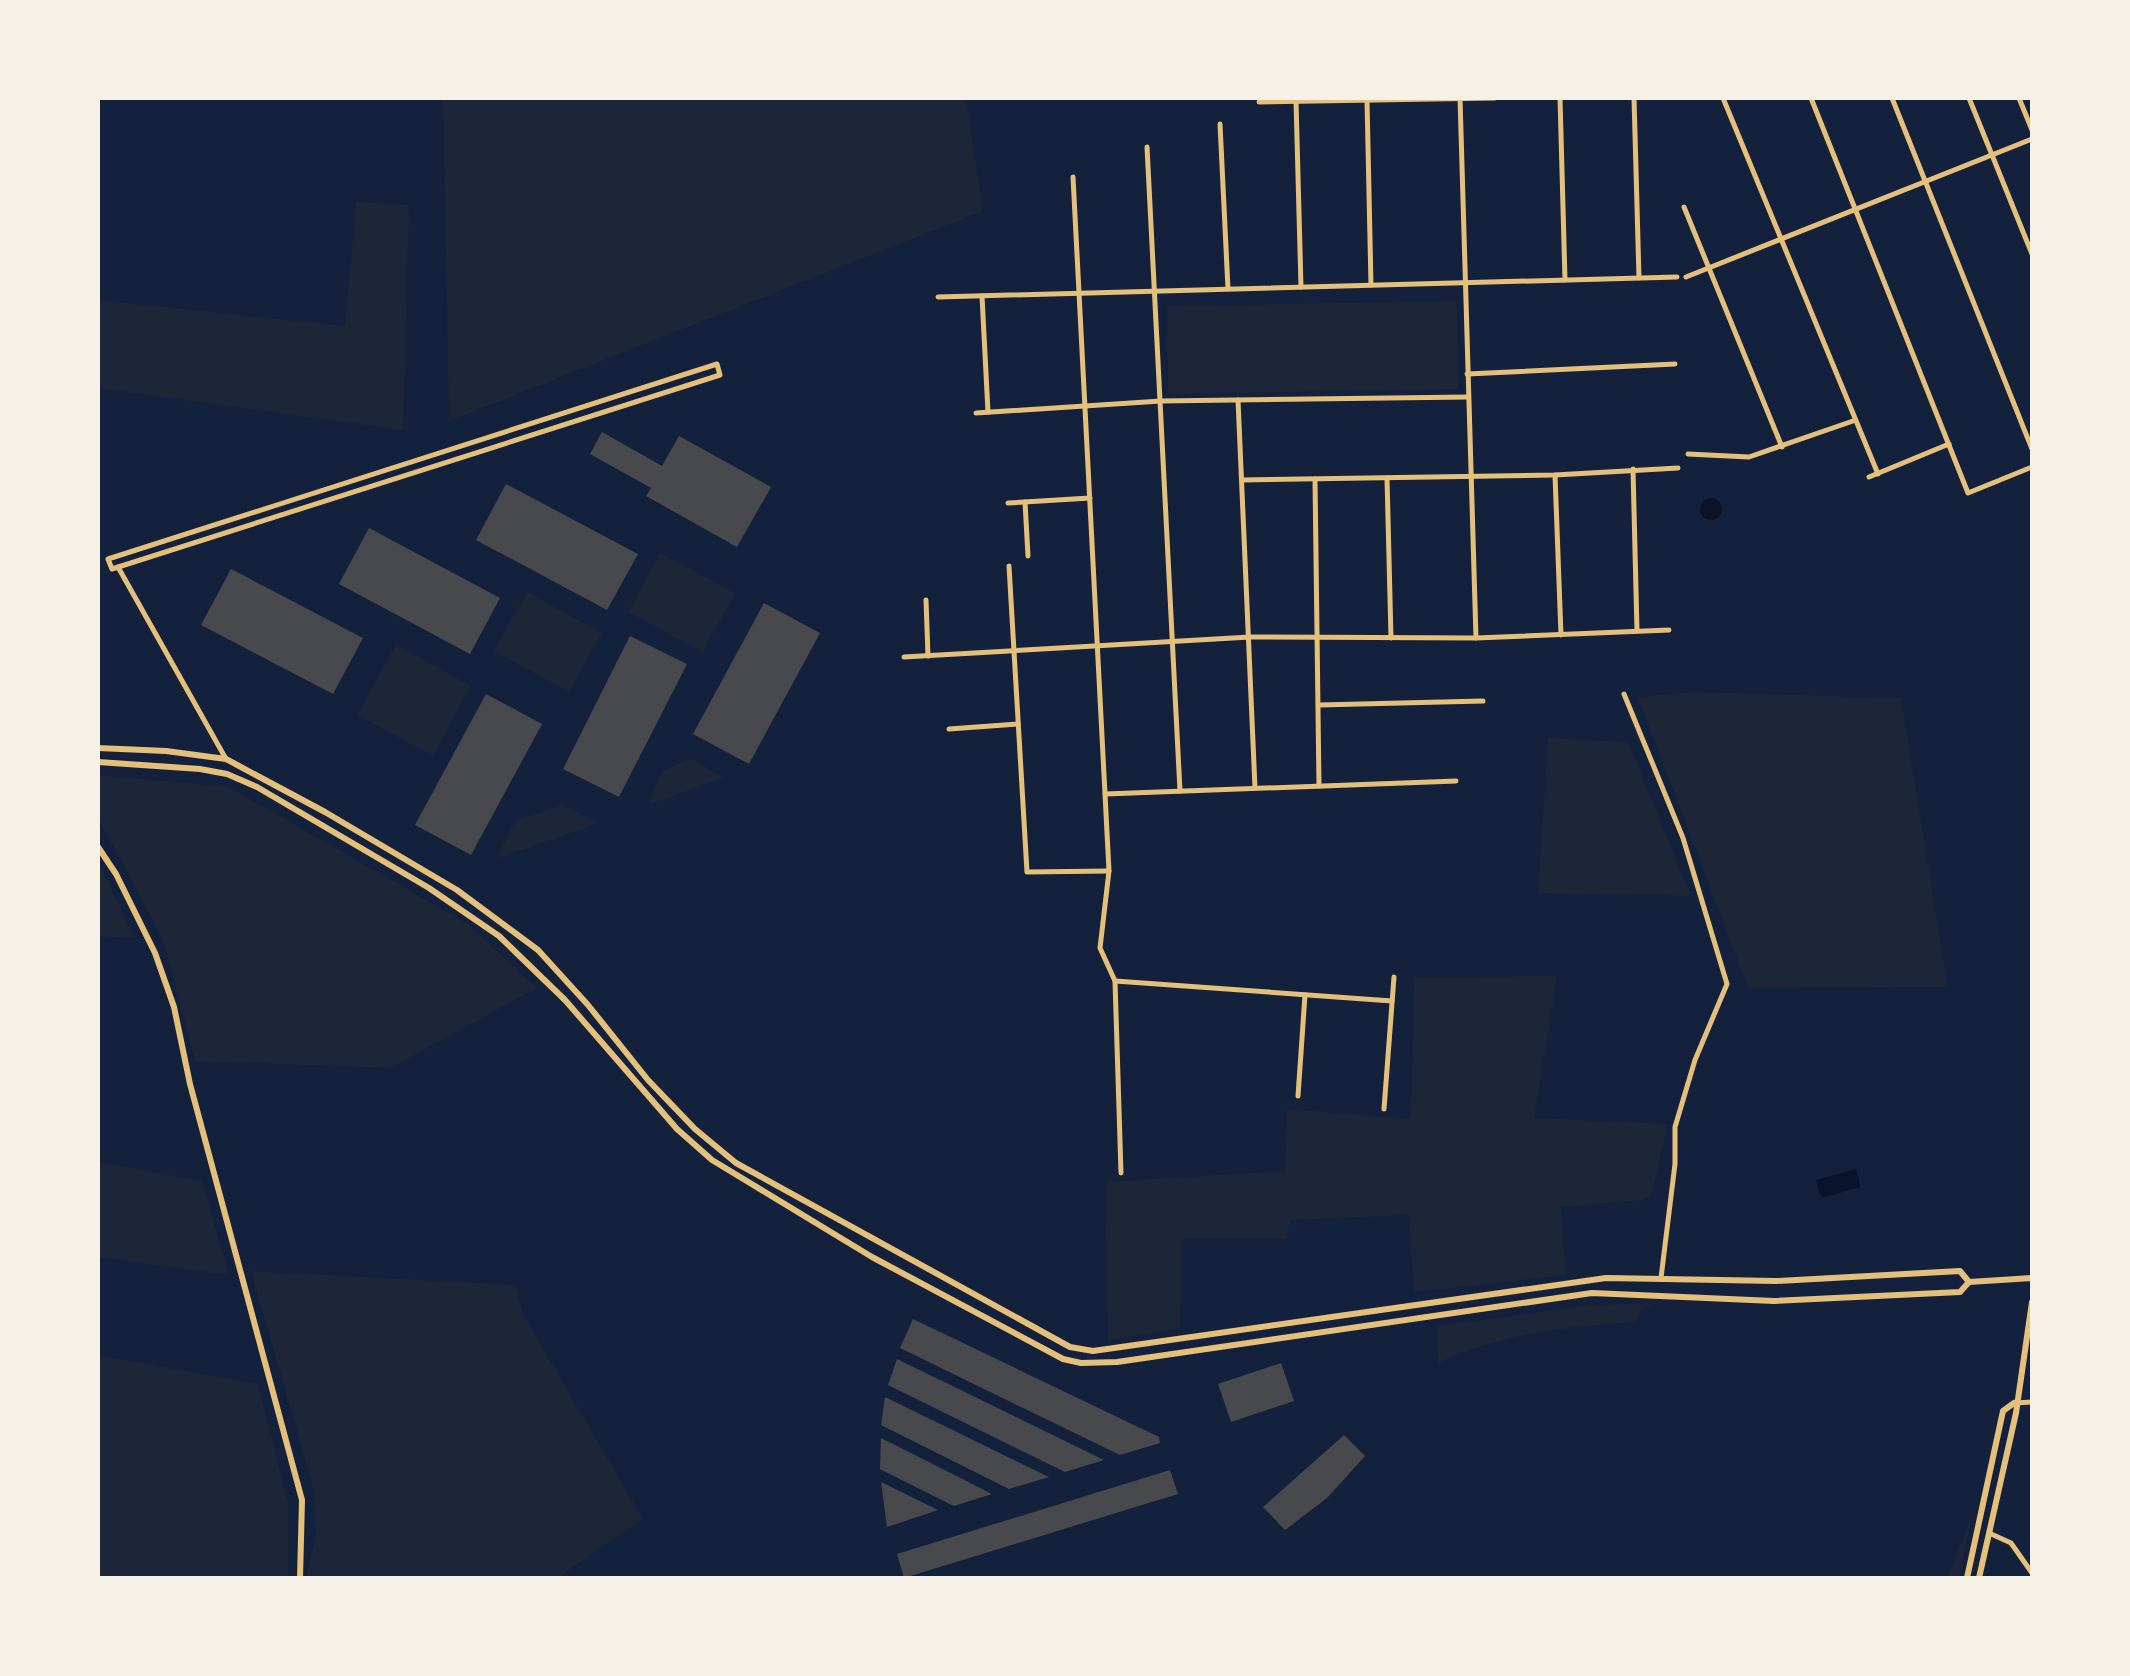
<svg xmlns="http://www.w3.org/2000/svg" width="2130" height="1676" viewBox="0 0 2130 1676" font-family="'Archivo Narrow',sans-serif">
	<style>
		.green { fill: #1d2539 }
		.water { fill: #0b132b }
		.building { fill: #48494c }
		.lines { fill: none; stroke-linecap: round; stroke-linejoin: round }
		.minor { stroke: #e5c07b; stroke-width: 5 }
		.tertiary { stroke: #e5c07b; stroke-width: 6 }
	</style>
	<rect width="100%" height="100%" fill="#14213d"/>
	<g class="green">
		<path d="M443,98H966L983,211L449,421Z"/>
		<path d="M356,202L409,205L403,430L98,388V300L345,326Z"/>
		<path d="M1457,301L1458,389L1168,394L1167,306Z"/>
		<path d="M660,553L735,593L703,652L628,612Z"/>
		<path d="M527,592L602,633L569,692L494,651Z"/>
		<path d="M396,645L471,686L433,756L357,715Z"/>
		<path d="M1695,692L1901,698L1948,987L1748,988L1638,697Z"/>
		<path d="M1548,738L1628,742L1691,896L1538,893Z"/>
		<path d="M692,759L725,778L649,804L663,770Z"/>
		<path d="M98,775L229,787L468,924L537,988L391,1068L195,1061L163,939L98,818Z"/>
		<path d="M563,805L599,823L497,858L515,821Z"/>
		<path d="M98,861L135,938L98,936Z"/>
		<path d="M1557,976L1534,1118L1668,1124L1651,1196L1642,1200L1561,1207L1566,1275L1414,1292L1409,1215L1290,1220L1286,1239H1182L1180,1328L1108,1341L1105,1182L1285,1171L1287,1109L1411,1119L1414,977Z"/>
		<path d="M98,1162L202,1181L229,1275L98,1257Z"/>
		<path d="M251,1271L515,1285L523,1314L643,1519L557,1578H306L316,1533L312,1483Z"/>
		<path d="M1654,1303L1642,1309L1635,1322C1565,1327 1502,1333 1438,1363L1437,1326L1592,1305Z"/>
		<path d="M98,1355L258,1384L288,1502V1578H98Z"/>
		<path d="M1972,1516L1959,1578H1947Z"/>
	</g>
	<g class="water">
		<circle cx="1711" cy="509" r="11"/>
		<path d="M1856,1169L1861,1187L1821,1198L1816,1180Z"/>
	</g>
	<g class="building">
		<path d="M602,432L662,466L679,436L771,487L737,547L646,496L651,488L590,454Z"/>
		<path d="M506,484L638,554L607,610L476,540Z"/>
		<path d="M369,528L500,598L470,654L339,584Z"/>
		<path d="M231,569L363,638L333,694L201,625Z"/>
		<path d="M764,603L820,633L749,764L693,734Z"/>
		<path d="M630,636L687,664L619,797L563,769Z"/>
		<path d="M486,694L542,724L471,855L415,825Z"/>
		<path d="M913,1319L1159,1437L1160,1443L1120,1455L900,1348Z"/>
		<path d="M897,1359L1104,1460L1065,1472L888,1385Z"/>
		<path d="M1281,1363L1294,1401L1231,1422L1218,1384Z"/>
		<path d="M885,1397L1049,1477L1009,1489L881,1425Z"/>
		<path d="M1344,1435L1365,1456L1327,1498L1285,1530L1263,1507Z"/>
		<path d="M881,1438L992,1494L954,1506L880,1469Z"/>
		<path d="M1170,1470L1178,1494L904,1578L897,1554Z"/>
		<path d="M881,1482L938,1510L887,1527Z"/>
	</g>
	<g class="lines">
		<g class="minor">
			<path d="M1460,98L1476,638"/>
			<path d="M1560,98L1565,280"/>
			<path d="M1634,98L1639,278"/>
			<path d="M1723,98L1878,474"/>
			<path d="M1811,98L1968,493L2032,467"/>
			<path d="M1892,98L2032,449"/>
			<path d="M1969,98L2032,254"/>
			<path d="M2019,98L2032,130"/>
			<path d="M1367,100L1371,285"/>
			<path d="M1296,101L1301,287"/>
			<path d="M1259,102L1495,98"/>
			<path d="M1220,124L1228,289"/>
			<path d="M1147,147L1180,791"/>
			<path d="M1073,177L1109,871L1100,948L1115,981L1121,1173"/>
			<path d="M1684,207L1782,447"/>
			<path d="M1686,277L2032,139"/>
			<path d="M982,296L988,412"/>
			<path d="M938,297L1677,277"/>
			<path d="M717,364L720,375L112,569L108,559Z"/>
			<path d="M1467,374L1675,364"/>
			<path d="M1238,400L1255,788"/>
			<path d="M976,413L1161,401L1468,397"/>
			<path d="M1688,454L1749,457L1853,421"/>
			<path d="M1633,469L1637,631"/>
			<path d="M1555,475L1561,635"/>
			<path d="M1869,477L1949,444"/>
			<path d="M1387,478L1391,638"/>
			<path d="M1315,479L1319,786"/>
			<path d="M1242,480L1555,475L1678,468"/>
			<path d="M1025,502L1028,556"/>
			<path d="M1008,503L1090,498"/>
			<path d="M1009,566L1027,872L1109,871"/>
			<path d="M118,567L226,759"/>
			<path d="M926,600L928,656"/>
			<path d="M904,657L1250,637L1476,638L1669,630"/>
			<path d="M1624,694L1683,838L1727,984L1695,1060L1675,1127V1164L1661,1278"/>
			<path d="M1319,705L1483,701"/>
			<path d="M949,729L1018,724"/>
			<path d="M1105,794L1456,781"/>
			<path d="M1115,981L1392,1001"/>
			<path d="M1298,1096L1305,995"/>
			<path d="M1384,1109L1394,977"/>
			<path d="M2015,1403L2032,1402"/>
			<path d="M1989,1533L2011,1543L2032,1573"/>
		</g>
		<g class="tertiary">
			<path d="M98,748L166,751L226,759L325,812L457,890L538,950L588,1005L648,1080L695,1129L736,1163L1070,1347L1093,1351L1606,1278L1776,1281L1960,1271L1969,1282"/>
			<path d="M98,762L200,769L227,774L257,787L429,888L499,936L565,1000L677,1129L712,1160L872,1257L1063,1359L1081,1363L1117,1362L1592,1293L1774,1301L1960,1292L1969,1282L2032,1278"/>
			<path d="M98,847L116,874L155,953L174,1007L190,1084L302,1500L300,1578"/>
			<path d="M1967,1578L2003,1411L2014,1403"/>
			<path d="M1979,1578L2016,1413L2032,1302"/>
		</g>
	</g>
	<rect width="2130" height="1676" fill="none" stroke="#f6f1e7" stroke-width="200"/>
</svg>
